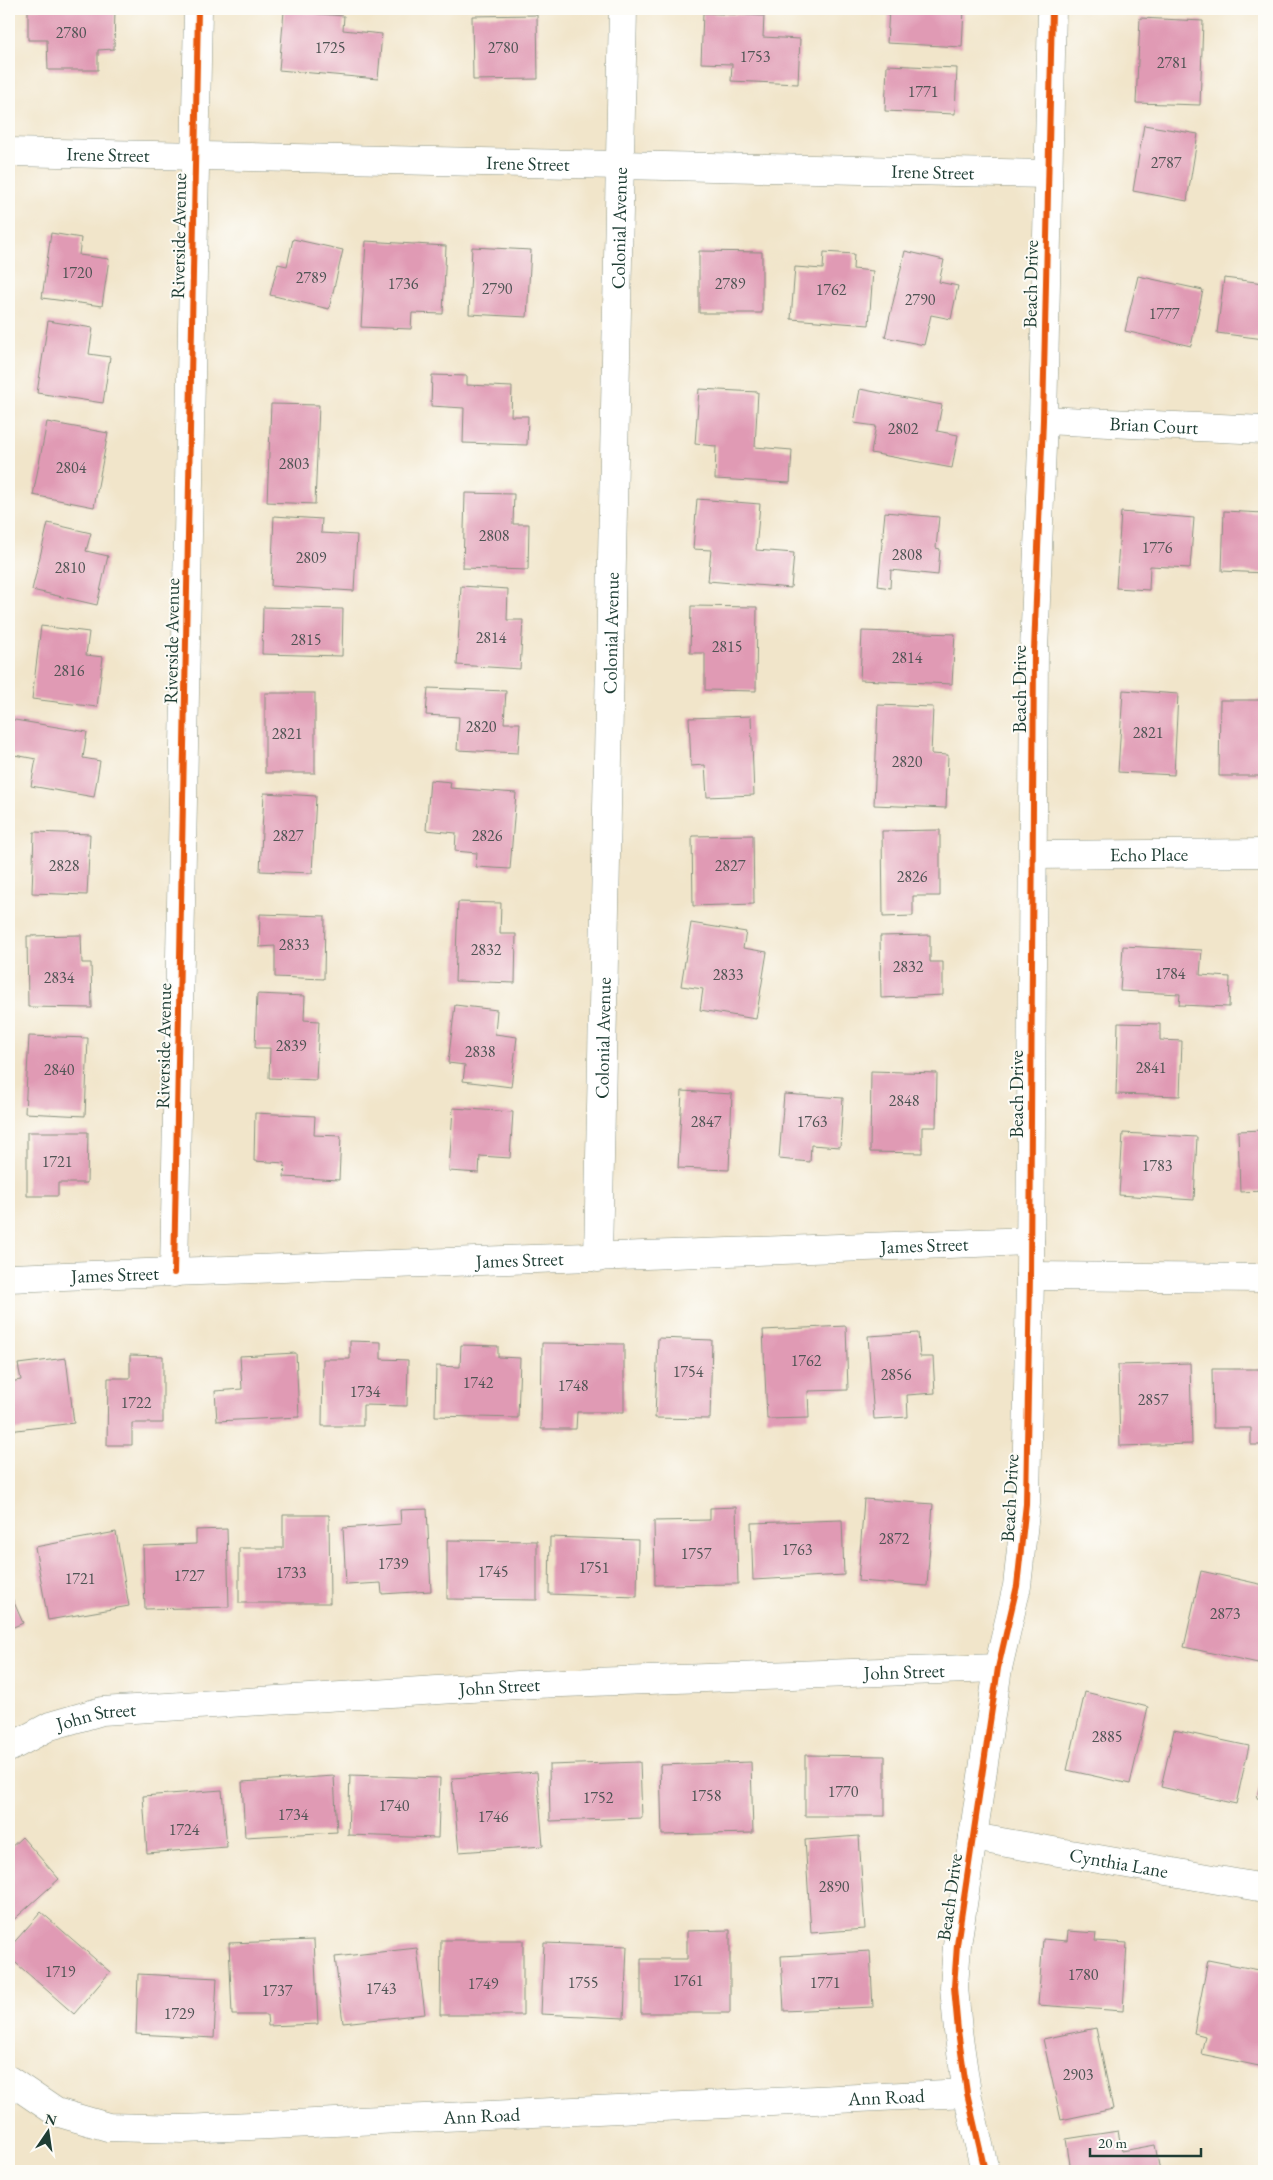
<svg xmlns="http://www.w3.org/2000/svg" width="1273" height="2180" viewBox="0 0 1273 2180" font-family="'EB Garamond',serif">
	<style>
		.building { fill: #e09ab4 }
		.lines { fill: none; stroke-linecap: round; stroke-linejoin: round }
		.minor-casing { stroke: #88917f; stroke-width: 29 }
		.minor { stroke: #fff; stroke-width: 28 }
		.cycleway-casing { stroke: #fdfcf7; stroke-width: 9 }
		.cycleway { stroke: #e8590c; stroke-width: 6 }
		.labels { text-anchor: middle; stroke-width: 4; stroke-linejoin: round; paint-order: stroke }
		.number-label { font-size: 16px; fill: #4f5454 }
		.street-label { font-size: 19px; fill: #1f3d34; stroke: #fdfcf7 }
	</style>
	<rect width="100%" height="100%" fill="#fdfcf7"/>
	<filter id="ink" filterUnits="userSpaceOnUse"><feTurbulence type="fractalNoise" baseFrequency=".02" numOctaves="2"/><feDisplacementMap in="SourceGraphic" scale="10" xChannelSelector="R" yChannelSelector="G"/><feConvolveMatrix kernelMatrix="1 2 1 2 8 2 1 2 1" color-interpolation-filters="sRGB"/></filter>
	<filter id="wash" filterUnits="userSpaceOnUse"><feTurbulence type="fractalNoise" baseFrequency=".0096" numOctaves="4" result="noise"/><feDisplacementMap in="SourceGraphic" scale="20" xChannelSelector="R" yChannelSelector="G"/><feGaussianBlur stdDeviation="1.12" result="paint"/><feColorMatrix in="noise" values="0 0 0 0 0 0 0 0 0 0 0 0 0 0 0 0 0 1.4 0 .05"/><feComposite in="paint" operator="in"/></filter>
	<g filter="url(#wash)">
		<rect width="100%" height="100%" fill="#f1e5ca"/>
		<g id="blocks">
			<g class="building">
				<path d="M28,9H115L114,49L98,50V70H48L47,40H28Z"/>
				<path d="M889,9H964L962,47L887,43Z"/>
				<path d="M284,11L344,16L343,30L382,34L378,79L279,70Z"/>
				<path d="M703,13L764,16L763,37L800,39L798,84L731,81L732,64L701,63Z"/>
				<path d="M537,15L538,79L473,80L472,16Z"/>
				<path d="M1140,18L1203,21L1200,105L1136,103Z"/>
				<path d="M887,65L957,68L955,114L885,111Z"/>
				<path d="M1144,125L1198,134L1187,201L1133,191Z"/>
				<path d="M51,233L81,238L79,255L109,259L102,306L42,298Z"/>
				<path d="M293,239L343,250L329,309L270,295L278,264L287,266Z"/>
				<path d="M366,241L446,246L443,314L412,313L411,329L361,327Z"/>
				<path d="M472,247L531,250L527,317L469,314Z"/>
				<path d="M699,251L762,252V313H699Z"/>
				<path d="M905,251L944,260L939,282L958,286L951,319L931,315L924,345L885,337Z"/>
				<path d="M824,252L854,254L853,269L873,271L869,325L791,319L795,267L823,269Z"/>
				<path d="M1138,276L1203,290L1191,346L1125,331Z"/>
				<path d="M1224,278L1264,283V339L1217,333Z"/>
				<path d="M48,321L93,328L89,354L110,357L103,403L37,393Z"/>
				<path d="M432,375L467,376V385L512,387L511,416H528L527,445L463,443L464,408L431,406Z"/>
				<path d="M699,389L758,392L755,447L792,450L790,483L715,479L716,446L695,444Z"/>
				<path d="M860,389L942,405L937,431L958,435L952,468L871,453L876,426L854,423Z"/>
				<path d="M271,404L319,405L315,504L267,502Z"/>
				<path d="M47,422L108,433L94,507L33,495Z"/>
				<path d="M465,493L514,494L513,524H529L528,570L463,568Z"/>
				<path d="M697,499L760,504L756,550L794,553L791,588L708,581L711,550L693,549Z"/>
				<path d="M1224,511L1264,513V573L1222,571Z"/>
				<path d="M885,512L939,517L936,548L940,549L938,575L891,570L890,588L878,586Z"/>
				<path d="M1121,512L1194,518L1190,568L1150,566L1149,590L1116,588Z"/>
				<path d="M274,516L322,519L321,533L357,535L354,591L271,586Z"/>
				<path d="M48,523L91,533L86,551L108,556L97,605L32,590Z"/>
				<path d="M461,586L508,589L507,620H523L520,669L457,665Z"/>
				<path d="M691,606L757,607L756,691L705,690V653H690Z"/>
				<path d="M263,607L343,609L342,656L262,654Z"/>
				<path d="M41,626L89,632L86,655L103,657L97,707L32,699Z"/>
				<path d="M862,631L955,634L952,684L860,680Z"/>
				<path d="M428,688L506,691L504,723H520L518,753L457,750L459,717L426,715Z"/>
				<path d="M1123,690L1178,694L1174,775L1118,772Z"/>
				<rect x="265" y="693" width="50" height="80"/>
				<path d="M1220,700H1264V776H1219Z"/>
				<path d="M878,705L933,707L931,754L948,755L946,808L874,805Z"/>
				<path d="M751,716L754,795L707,797L705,765L691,766L689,718Z"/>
				<path d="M9,719L87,732L83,758L100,761L94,797L31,786L36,759L9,754Z"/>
				<path d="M430,780L451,782L450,788L516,793L510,869L476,867L477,853L455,851L456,833L426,830Z"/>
				<path d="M264,793L316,796L312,873L260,871Z"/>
				<path d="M940,830V896H913V916L883,917L882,831Z"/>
				<path d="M34,832L90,834L87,895L32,893Z"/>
				<path d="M753,835L754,904L693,906L692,836Z"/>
				<path d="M458,902L501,903L500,934H516L515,983L455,981Z"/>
				<path d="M260,914L325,916L324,979L275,977V946L259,947Z"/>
				<path d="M691,923L746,932L743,948L767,952L756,1019L700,1010L703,989L681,986Z"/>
				<path d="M81,935L82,963H91L92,1008L28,1007L27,936Z"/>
				<path d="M930,935V962H943V995L881,998L880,936Z"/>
				<path d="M1123,946L1202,950L1200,975L1230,977L1229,1007L1179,1005L1180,994L1120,991Z"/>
				<path d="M257,994L305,996L304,1020L319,1021L316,1080L269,1078L270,1048H255Z"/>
				<path d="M455,1005L497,1010L495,1034L517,1037L511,1087L463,1081L465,1065L448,1063Z"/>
				<path d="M1118,1023L1160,1024V1040L1182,1041L1180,1096L1116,1094Z"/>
				<path d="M29,1036L88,1038L85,1116L25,1113Z"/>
				<path d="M871,1071L937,1073L936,1127H922V1153L870,1152Z"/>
				<path d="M682,1091L732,1094L729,1170L678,1168Z"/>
				<path d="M784,1094L843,1098L840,1147L811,1145L810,1162L779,1159Z"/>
				<path d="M453,1108L513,1112L510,1158L480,1156L479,1173L449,1171Z"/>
				<path d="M255,1113L315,1116L314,1135L341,1136L339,1180L284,1177L285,1163L254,1161Z"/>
				<path d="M1264,1130V1191L1240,1192L1238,1131Z"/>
				<path d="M27,1132H88L87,1183H58V1196H27Z"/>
				<path d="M1123,1133L1197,1137L1194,1200L1119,1195Z"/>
				<path d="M846,1326L848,1390L808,1391L809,1418L767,1419L763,1330Z"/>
				<path d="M918,1333L920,1357H933L935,1393L907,1395L908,1417L874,1419L868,1336Z"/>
				<path d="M658,1338L712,1340L710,1419L655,1418Z"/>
				<path d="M350,1341L381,1342V1359L408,1360L407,1406L363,1405V1426H322L323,1359H350Z"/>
				<path d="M542,1343L624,1344V1412H577L576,1429H541Z"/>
				<path d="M461,1345L498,1346V1357L520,1358L518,1418L435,1416L436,1366L460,1367Z"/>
				<path d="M296,1353L299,1417L217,1421L215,1391L242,1389L240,1356Z"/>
				<path d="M130,1355L163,1356V1423H132V1445H107L108,1378H130Z"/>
				<path d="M66,1358L74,1423L9,1431V1382L21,1380L18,1364Z"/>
				<path d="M1190,1363L1192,1444L1120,1446L1118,1365Z"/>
				<path d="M1212,1369H1264V1445H1251V1428H1213Z"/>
				<path d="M864,1499L933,1504L927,1586L858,1581Z"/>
				<path d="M736,1507L738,1584L655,1585L654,1521L710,1520V1508Z"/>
				<path d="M427,1509L431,1591L382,1594L381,1583L346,1585L343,1528L401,1524L400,1510Z"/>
				<path d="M283,1515H329L330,1603H239V1548H283Z"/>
				<path d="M842,1520L844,1575L753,1580L751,1523Z"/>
				<path d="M227,1529L229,1607L145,1609L143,1546L196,1544V1530Z"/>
				<path d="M116,1532L129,1606L48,1620L35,1547Z"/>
				<path d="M550,1537L638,1540L637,1597L549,1594Z"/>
				<path d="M447,1540L537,1541V1600L447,1599Z"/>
				<path d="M1201,1571L1264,1585V1634L1258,1663L1184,1647Z"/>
				<path d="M9,1591L23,1623L9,1629Z"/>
				<path d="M1085,1692L1148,1707L1130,1784L1067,1770Z"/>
				<path d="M1174,1730L1249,1746L1236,1804L1161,1787Z"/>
				<path d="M805,1755L885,1756V1816H805Z"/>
				<path d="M640,1762L642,1818L550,1821L549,1765Z"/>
				<path d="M751,1762L753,1833L662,1835L660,1765Z"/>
				<path d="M1263,1769H1264V1800L1257,1798Z"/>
				<path d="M537,1772L543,1846L459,1852L452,1778Z"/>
				<path d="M350,1775L440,1778L438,1838L348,1835Z"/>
				<path d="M334,1776L337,1832L245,1837L242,1782Z"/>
				<path d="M222,1790L227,1847L147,1853L143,1796Z"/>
				<path d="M859,1836L865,1929L811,1933L805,1840Z"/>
				<path d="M22,1837L59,1879L9,1924V1849Z"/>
				<path d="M41,1912L110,1972L74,2014L9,1957V1948Z"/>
				<path d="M730,1930V2013H641V1959H687V1931Z"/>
				<path d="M1068,1931L1096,1933L1095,1941L1127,1943L1123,2011L1038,2005L1043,1939L1067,1941Z"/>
				<path d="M314,1940L318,2024L268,2026L267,2015H232L229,1943Z"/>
				<path d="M441,1940H523V2015H440Z"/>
				<path d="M544,1943L627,1946L624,2018L541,2014Z"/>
				<path d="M417,1948L425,2014L343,2023L335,1957Z"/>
				<path d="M870,1951L873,2007L784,2011L781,1956Z"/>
				<path d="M1208,1960L1264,1971V2067L1201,2054L1205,2036L1194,2033Z"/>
				<path d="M138,1974L217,1978L214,2038L136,2034Z"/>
				<path d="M1096,2028L1113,2109L1061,2120L1043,2039Z"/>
				<path d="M1118,2131L1122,2151L1155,2145L1160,2171H1071L1066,2139Z"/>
			</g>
		</g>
	</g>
	<g filter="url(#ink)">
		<use href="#blocks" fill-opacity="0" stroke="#88917f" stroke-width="1"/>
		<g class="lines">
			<defs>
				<g id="minor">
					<path id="s1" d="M9,152L1047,174"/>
					<path id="s2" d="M1043,420L1264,430"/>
					<path id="s3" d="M1033,855L1264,853"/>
					<path id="s4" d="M598,1258L623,9"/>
					<path d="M174,1273L198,9"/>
					<path d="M1030,1276L1264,1278"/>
					<path id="s5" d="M9,1278L1030,1241"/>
					<path id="s6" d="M9,1748L50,1726L102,1711L534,1684L998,1668"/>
					<path id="s7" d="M973,1837L1264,1888"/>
					<path id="s8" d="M9,2080L56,2112L108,2127L184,2129L967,2093"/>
					<path d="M985,2171L967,2093L958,2031L954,1987L957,1945L973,1837L998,1668L1017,1586L1026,1504L1030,1276L1034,651L1043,420L1052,9"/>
				</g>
			</defs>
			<use href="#minor" class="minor-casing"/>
			<use href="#minor" class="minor"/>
			<defs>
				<g id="cycleway">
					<path d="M174,1273L198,9"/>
					<path d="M985,2171L967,2093L958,2031L954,1987L957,1945L973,1837L998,1668L1017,1586L1026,1504L1030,1276L1034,651L1043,420L1052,9"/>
				</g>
			</defs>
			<use href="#cycleway" class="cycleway-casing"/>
			<use href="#cycleway" class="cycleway"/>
		</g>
	</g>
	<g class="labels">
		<g class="number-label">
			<text x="71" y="38">2780</text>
			<text x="330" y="53">1725</text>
			<text x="503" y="53">2780</text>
			<text x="755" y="62">1753</text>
			<text x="1172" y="68">2781</text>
			<text x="923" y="97">1771</text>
			<text x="1166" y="168">2787</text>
			<text x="77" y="278">1720</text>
			<text x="311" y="283">2789</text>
			<text x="403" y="289">1736</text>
			<text x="730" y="289">2789</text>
			<text x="497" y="294">2790</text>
			<text x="831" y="295">1762</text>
			<text x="920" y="305">2790</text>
			<text x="1164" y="319">1777</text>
			<text x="903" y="434">2802</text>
			<text x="294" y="469">2803</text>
			<text x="71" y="473">2804</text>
			<text x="494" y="541">2808</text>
			<text x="1157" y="553">1776</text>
			<text x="907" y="560">2808</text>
			<text x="311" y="563">2809</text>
			<text x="70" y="573">2810</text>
			<text x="491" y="643">2814</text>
			<text x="306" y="645">2815</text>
			<text x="727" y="652">2815</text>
			<text x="907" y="663">2814</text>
			<text x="69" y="676">2816</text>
			<text x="481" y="732">2820</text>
			<text x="1148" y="738">2821</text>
			<text x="287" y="739">2821</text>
			<text x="907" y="767">2820</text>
			<text x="288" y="841">2827</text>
			<text x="487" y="841">2826</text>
			<text x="64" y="871">2828</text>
			<text x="730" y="871">2827</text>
			<text x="912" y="882">2826</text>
			<text x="294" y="950">2833</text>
			<text x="486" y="955">2832</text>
			<text x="908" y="972">2832</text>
			<text x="1170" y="979">1784</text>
			<text x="728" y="980">2833</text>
			<text x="59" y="983">2834</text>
			<text x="291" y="1051">2839</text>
			<text x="480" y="1057">2838</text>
			<text x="1151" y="1073">2841</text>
			<text x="59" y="1075">2840</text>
			<text x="904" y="1106">2848</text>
			<text x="706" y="1127">2847</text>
			<text x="812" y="1127">1763</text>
			<text x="57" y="1167">1721</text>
			<text x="1157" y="1171">1783</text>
			<text x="806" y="1366">1762</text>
			<text x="688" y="1377">1754</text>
			<text x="896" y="1380">2856</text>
			<text x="478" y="1388">1742</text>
			<text x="573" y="1391">1748</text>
			<text x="365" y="1397">1734</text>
			<text x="1153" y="1405">2857</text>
			<text x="136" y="1408">1722</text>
			<text x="894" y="1544">2872</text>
			<text x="797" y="1555">1763</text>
			<text x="696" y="1559">1757</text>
			<text x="393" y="1569">1739</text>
			<text x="594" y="1573">1751</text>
			<text x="493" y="1577">1745</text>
			<text x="291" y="1578">1733</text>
			<text x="189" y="1581">1727</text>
			<text x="80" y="1584">1721</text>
			<text x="1225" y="1619">2873</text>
			<text x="1107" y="1742">2885</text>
			<text x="843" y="1797">1770</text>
			<text x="706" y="1801">1758</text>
			<text x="598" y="1803">1752</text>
			<text x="394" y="1811">1740</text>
			<text x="293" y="1820">1734</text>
			<text x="493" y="1822">1746</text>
			<text x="184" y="1835">1724</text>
			<text x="834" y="1892">2890</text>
			<text x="60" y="1977">1719</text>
			<text x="1083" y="1980">1780</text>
			<text x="688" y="1986">1761</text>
			<text x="583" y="1988">1755</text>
			<text x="825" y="1988">1771</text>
			<text x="483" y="1989">1749</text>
			<text x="381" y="1994">1743</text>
			<text x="277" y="1996">1737</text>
			<text x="179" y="2019">1729</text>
			<text x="1078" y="2080">2903</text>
		</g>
		<g class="street-label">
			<text dy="7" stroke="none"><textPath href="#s1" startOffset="99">Irene Street</textPath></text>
			<text dy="7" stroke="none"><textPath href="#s1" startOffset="519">Irene Street</textPath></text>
			<text dy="7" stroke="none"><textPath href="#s1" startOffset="924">Irene Street</textPath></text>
			<text dy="7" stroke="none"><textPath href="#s4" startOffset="1030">Colonial Avenue</textPath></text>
			<text transform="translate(178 236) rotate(-89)" y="7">Riverside Avenue</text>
			<text transform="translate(1030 284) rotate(-89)" y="7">Beach Drive</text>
			<text dy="7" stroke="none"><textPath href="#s2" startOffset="111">Brian Court</textPath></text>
			<text dy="7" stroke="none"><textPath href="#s4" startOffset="625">Colonial Avenue</textPath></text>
			<text transform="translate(171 641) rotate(-89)" y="7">Riverside Avenue</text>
			<text transform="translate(1019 689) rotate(-90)" y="7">Beach Drive</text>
			<text dy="7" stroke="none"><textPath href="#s3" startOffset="116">Echo Place</textPath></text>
			<text dy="7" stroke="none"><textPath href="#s4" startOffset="220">Colonial Avenue</textPath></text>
			<text transform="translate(163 1046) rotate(-89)" y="7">Riverside Avenue</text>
			<text transform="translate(1016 1094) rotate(-90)" y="7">Beach Drive</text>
			<text dy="7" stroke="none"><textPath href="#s5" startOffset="916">James Street</textPath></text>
			<text dy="7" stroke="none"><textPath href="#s5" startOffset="511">James Street</textPath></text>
			<text dy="7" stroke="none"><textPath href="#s5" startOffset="106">James Street</textPath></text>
			<text transform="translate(1009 1498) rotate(-87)" y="7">Beach Drive</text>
			<text dy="7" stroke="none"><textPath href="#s6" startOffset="904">John Street</textPath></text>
			<text dy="7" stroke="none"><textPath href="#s6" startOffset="499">John Street</textPath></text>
			<text dy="7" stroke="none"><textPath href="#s6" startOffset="94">John Street</textPath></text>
			<text dy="7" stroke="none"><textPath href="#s7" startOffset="148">Cynthia Lane</textPath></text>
			<text transform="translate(949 1897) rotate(-82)" y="7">Beach Drive</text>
			<text dy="7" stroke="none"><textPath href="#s8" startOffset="890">Ann Road</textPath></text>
			<text dy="7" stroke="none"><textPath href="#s8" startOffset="485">Ann Road</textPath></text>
		</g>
	</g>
	<rect width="1273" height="2180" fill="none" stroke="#fdfcf7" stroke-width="30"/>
	<g transform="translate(48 2132) rotate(13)" stroke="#fdfcf7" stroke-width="4" paint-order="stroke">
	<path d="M0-4L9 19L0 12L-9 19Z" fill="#1f3d34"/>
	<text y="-8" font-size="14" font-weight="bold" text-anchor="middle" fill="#1f3d34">N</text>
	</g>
	<path d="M1090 2148v8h111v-8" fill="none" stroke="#1f3d34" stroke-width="2.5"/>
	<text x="1098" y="2148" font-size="15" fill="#1f3d34" stroke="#fdfcf7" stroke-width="4" paint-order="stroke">20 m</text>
</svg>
